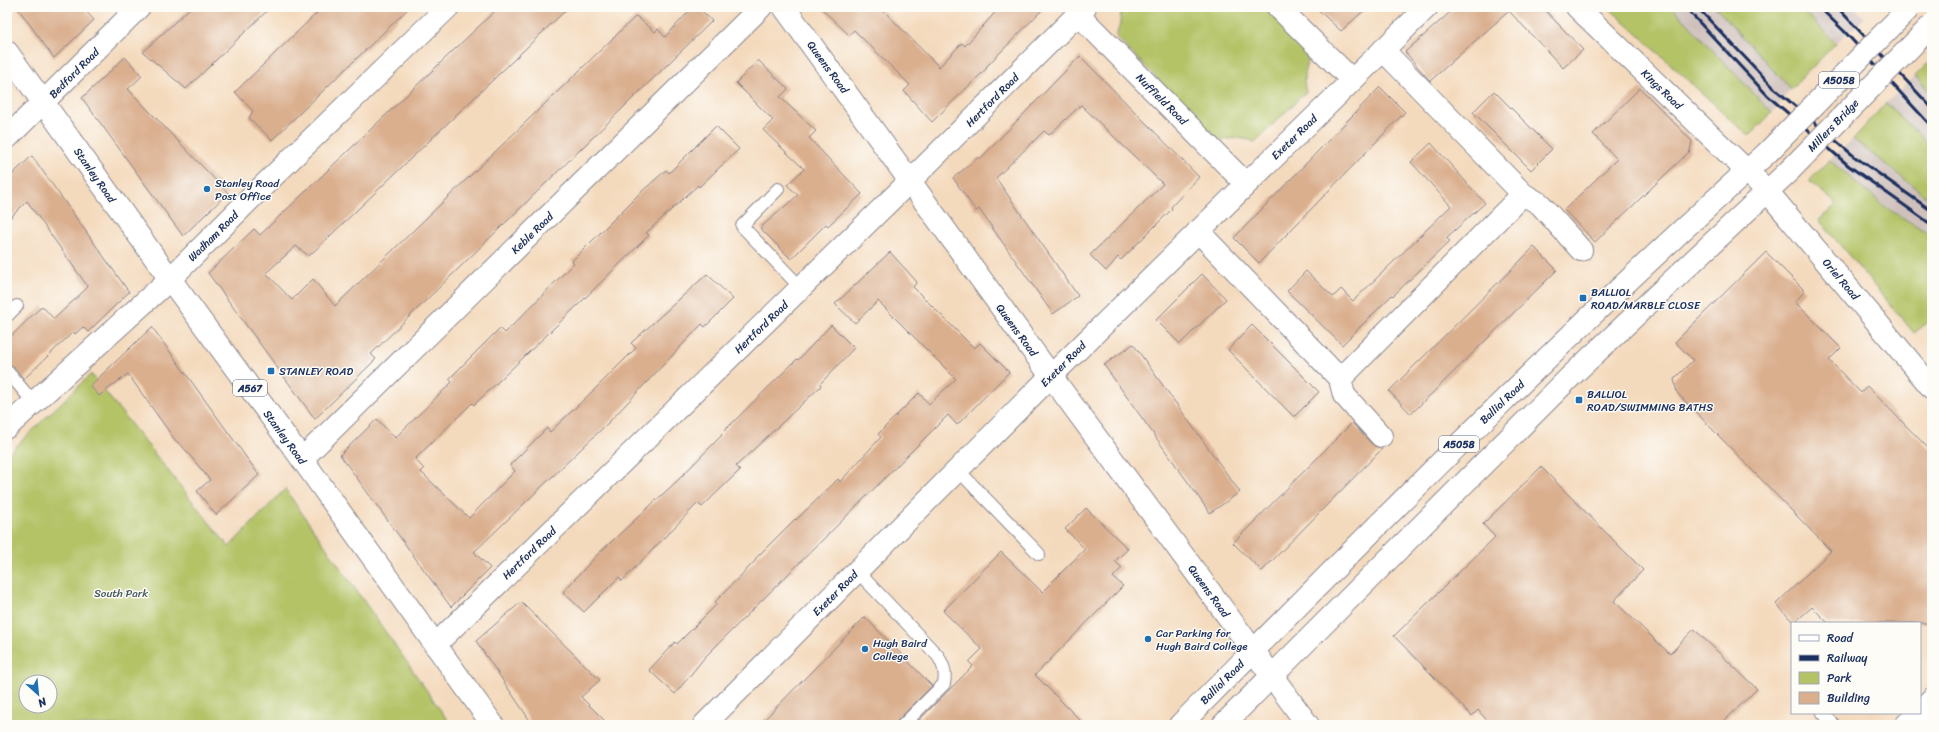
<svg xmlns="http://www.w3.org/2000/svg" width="1939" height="732" viewBox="0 0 1939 732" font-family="Sriracha,sans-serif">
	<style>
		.industrial { fill: #cfc0bb }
		.green { fill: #b3c366; stroke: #677962; fill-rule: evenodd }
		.building { fill: #daaf8e }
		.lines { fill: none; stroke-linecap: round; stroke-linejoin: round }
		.lane-casing { stroke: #88848e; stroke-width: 14 }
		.street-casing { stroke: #88848e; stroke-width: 24 }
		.secondary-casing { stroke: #88848e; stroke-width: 24 }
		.primary-casing { stroke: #88848e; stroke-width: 24 }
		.highway-casing { stroke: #88848e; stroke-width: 24 }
		.lane { stroke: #fff; stroke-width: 12 }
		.street { stroke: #fff; stroke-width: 22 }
		.secondary { stroke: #fff; stroke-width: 22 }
		.primary { stroke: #fff; stroke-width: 22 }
		.highway { stroke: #fff; stroke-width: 22 }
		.rail { stroke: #1b2f5e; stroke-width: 3 }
		.highway-bridge-casing { stroke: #88848e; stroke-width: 24; stroke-linecap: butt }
		.highway-bridge { stroke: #fff; stroke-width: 22 }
		.poi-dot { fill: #1f6fb2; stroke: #fdfcf7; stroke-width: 1.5 }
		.labels { text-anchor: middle; stroke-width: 3; stroke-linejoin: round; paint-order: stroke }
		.shield { fill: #fdfcf7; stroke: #5f6c8c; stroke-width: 1 }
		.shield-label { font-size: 10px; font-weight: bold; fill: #1b2f5e }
		.street-label { font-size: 11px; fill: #1b2f5e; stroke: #fdfcf7 }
		.poi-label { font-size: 11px; fill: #1b2f5e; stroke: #fdfcf7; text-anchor: start }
		.park-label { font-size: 11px; fill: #495b60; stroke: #fdfcf7 }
	</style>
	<rect width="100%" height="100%" fill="#fdfcf7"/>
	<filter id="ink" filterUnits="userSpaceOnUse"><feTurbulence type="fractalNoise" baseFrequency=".025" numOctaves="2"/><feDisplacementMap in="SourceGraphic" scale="8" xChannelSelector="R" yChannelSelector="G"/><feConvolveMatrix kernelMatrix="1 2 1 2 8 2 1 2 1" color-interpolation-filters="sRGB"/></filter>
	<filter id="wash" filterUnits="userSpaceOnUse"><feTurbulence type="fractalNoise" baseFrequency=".012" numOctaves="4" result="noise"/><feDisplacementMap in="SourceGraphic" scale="16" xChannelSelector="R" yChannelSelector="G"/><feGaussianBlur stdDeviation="0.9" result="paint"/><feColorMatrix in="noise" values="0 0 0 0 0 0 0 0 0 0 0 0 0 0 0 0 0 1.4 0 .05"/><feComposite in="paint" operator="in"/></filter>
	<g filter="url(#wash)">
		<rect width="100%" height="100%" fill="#f4dabd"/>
		<g class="industrial">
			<path d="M1672,7H1715L1791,89L1772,113Z"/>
			<path d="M1799,7H1854L1865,18L1836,43Z"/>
			<path d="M1915,76L1932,94V147L1886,103Z"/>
			<path d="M1853,139L1932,201V235L1888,209L1829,160Z"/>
		</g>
		<g class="green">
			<path d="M1121,7H1265L1312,54C1304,67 1302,77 1306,92L1255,142C1242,137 1232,138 1219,141L1116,37L1120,24Z"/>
			<path d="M1608,7H1672L1772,113L1749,136Z"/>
			<path d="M1715,7H1799L1836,43L1791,89Z"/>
			<path d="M1932,59V94L1915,76Z"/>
			<path d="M1886,103L1932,147V201L1853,139Z"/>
			<path d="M1829,160L1888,209L1932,235V322L1930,321L1914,333L1819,220L1837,204L1809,181Z"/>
			<path d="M91,374L229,547L285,489L451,725H7V455ZM26,682H50V706H26Z"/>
		</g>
		<g id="blocks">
			<g class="building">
				<path d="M17,7H82L94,20L54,58Z"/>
				<path d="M191,7H271L186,89L143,52Z"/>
				<path d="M323,7H410L272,140L249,118L253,111L235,92Z"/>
				<path d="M499,7H569L309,256L296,246L266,273L292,300L313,279L335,306L636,16L655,32L658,29L665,37L693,7H698L712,21L371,354L376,359L315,419L208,273L254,229L260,235Z"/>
				<path d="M820,7H880L939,67L962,43L965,46L1000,7H1045L986,67L987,68L932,122L904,91L910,85L854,30L849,35Z"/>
				<path d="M1315,7H1368L1341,31Z"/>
				<path d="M1456,7H1542L1583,50L1563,68L1509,11L1430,81L1405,52Z"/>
				<path d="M1080,56L1199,177L1171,207L1172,209L1121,260L1118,257L1106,271L1090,255L1163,184L1081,105L1049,135L1044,131L996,178L1078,296L1053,314L979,209L976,211L953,178L979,157L980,159Z"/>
				<path d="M125,57L142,76L128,89L228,193L183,236L82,98Z"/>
				<path d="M758,60L788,89L780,97L816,131L809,138L862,194L828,226L826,224L791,259L760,228L798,195L787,185L804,169L763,130L773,120L736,83Z"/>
				<path d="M1380,87L1405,112L1259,263L1234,238Z"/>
				<path d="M1640,88L1692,141L1690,151L1595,242L1564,210L1617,159L1593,134Z"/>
				<path d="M1494,91L1552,149L1531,170L1473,112Z"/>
				<path d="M716,126L739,149L699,187L698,185L646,233L649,235L581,302L474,405L472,403L415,459L424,469L421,472L469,518L515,471L510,465L547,428L550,432L599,385L636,348L631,343L707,274L733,299L705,327L702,324L609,422L474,552L490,568L451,607L340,455L377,419L395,438L452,382L449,379L500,328L505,333L574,263L572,261L639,194L666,170L669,173Z"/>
				<path d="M1431,143L1485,203L1446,238L1450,241L1393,296L1392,295L1342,345L1287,291L1306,271L1333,297L1341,289L1353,301L1451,206L1411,162Z"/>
				<path d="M32,156L129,292L88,332L83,327L75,334L73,332L24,379L13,366L7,364V340L42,306L54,319L88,287L27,201L7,221V179Z"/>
				<path d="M1534,247L1557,270L1411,414L1389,391Z"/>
				<path d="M890,252L917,282L913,287L974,348L980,343L1009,372L957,425L948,415L705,657L675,694L649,670L675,642L677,644L717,604L715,602L756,560L755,559L795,519L796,520L838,479L840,482L881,437L878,434L919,393L929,404L956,379L878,301L855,323L835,304Z"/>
				<path d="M1766,252L1805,291L1795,302L1841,348L1829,360L1861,393L1867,386L1932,452V623H1828L1812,607L1794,623L1776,604L1831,551L1677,393L1674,379L1693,360L1675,342Z"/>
				<path d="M1202,274L1226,299L1180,344L1156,320Z"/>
				<path d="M831,325L854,348L820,384L821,386L736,466L740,470L702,507L698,503L622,581L619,577L584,612L563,592L597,555L677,481L722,435L721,434L797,359L798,360Z"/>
				<path d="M1252,325L1319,392L1294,417L1228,350Z"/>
				<path d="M152,327L259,475L216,515L197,491L210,480L183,447L175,440L128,374L99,396L90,386Z"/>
				<path d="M1133,344L1240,492L1210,513L1104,365Z"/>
				<path d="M1352,423L1372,444L1382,449L1262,571L1233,543Z"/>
				<path d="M1541,467L1643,570L1614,601L1670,654L1694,629L1757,689L1720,725H1491L1478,710L1472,716L1394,636L1495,537L1483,524Z"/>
				<path d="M1086,508L1128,549L1115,561L1122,568L1113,577L1123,586L1035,675L1085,725H914L973,666L969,662L982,649L943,611L1001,552L1042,592L1085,549L1065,529Z"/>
				<path d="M521,602L600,680L581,697L609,725H533L476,641Z"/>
				<path d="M865,617L932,686L898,720L896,725H759Z"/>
			</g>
		</g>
	</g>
	<g filter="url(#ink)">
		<use href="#blocks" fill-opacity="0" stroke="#88848e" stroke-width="1"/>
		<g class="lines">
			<defs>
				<g id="lane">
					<path d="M778,189L742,226L801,288"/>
					<path d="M7,316L17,306"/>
					<path d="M7,371L34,403"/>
					<path d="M958,470L1039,554"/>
					<path d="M857,571L938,656C944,666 946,673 944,684L903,725"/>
					<path d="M1823,713L1834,725"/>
				</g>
				<g id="street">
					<path d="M784,7L1051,376L1308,725"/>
					<path d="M1278,7L1352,80"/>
					<path d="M1577,7L1747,171"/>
					<path d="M1078,14L1246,184"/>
					<path d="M7,138L139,7"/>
					<path d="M1523,194L1540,204L1581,250"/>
					<path d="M1198,231L1340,379L1523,194L1383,50"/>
					<path d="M1340,379L1344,395L1381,436"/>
					<path d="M7,427L170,279L261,188L448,7"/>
					<path d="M302,459L761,7"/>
					<path d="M435,645L910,181L1085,7"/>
					<path d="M1920,711L1932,699"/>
					<path d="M704,725L1051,376L1427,7"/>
					<path d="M1906,725L1918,713"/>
				</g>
				<path id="secondary" d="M1747,171L1767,191L1932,388"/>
				<path id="primary" d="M7,52L170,279L302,459L493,725"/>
				<g id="highway">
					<path d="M1180,725C1372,531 1563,335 1767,153"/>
					<path d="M1223,725L1571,376L1790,170"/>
				</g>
			</defs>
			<use href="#lane" class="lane-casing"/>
			<use href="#street" class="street-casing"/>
			<use href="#secondary" class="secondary-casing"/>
			<use href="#primary" class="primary-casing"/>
			<use href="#highway" class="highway-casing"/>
			<use href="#lane" class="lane"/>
			<use href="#street" class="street"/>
			<use href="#secondary" class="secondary"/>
			<use href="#primary" class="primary"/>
			<use href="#highway" class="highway"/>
			<g class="rail">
				<path d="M1685,7L1768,96L1849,166L1932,225"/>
				<path d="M1697,7L1775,89L1855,157L1932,211"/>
				<path d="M1819,7L1844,31L1932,127"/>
				<path d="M1837,7L1932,108"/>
			</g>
			<defs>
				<g id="highway-bridge">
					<path d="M1767,153L1910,7"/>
					<path d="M1790,170L1932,25"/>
				</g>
			</defs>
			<use href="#highway-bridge" class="highway-bridge-casing"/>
			<use href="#highway-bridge" class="highway-bridge"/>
		</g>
	</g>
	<g class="poi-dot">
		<circle cx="207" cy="189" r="4"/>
		<rect x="1579" y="294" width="8" height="8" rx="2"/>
		<rect x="267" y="367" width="8" height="8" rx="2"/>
		<rect x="1575" y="396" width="8" height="8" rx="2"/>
		<circle cx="1148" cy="639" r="4"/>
		<circle cx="865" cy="649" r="4"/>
	</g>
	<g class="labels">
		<g class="shield">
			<rect x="1819" y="72" width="40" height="16" rx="3"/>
			<rect x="233" y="380" width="34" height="16" rx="3"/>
			<rect x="1439" y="436" width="40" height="16" rx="3"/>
		</g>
		<g class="shield-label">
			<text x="1839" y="84">A5058</text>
			<text x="250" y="392">A567</text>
			<text x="1459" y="448">A5058</text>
		</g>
		<g class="street-label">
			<text transform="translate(828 67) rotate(54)" y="4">Queens Road</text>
			<text transform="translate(74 73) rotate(-45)" y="4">Bedford Road</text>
			<text transform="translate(1662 89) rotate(44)" y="4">Kings Road</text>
			<text transform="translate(1162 99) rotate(45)" y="4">Nuffield Road</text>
			<text transform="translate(992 100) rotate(-45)" y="4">Hertford Road</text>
			<text transform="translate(1833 125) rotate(-46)" y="4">Millers Bridge</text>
			<text transform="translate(1294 137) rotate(-44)" y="4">Exeter Road</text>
			<text transform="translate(95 175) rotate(55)" y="4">Stanley Road</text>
			<text transform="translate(532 233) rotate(-44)" y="4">Keble Road</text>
			<text transform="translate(213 236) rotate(-45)" y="4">Wadham Road</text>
			<text transform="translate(1841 279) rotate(50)" y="4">Oriel Road</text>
			<text transform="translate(761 327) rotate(-44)" y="4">Hertford Road</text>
			<text transform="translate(1017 330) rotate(54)" y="4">Queens Road</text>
			<text transform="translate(1063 364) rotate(-45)" y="4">Exeter Road</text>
			<text transform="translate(1502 402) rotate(-44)" y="4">Balliol Road</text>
			<text transform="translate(285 437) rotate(54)" y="4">Stanley Road</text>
			<text transform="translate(529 553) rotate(-44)" y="4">Hertford Road</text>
			<text transform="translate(1209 591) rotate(54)" y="4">Queens Road</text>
			<text transform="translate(835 593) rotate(-45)" y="4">Exeter Road</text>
			<text transform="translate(1222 682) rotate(-45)" y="4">Balliol Road</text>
		</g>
		<g class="poi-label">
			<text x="215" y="187">Stanley Road<tspan x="215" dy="13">Post Office</tspan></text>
			<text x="1591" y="296">BALLIOL<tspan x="1591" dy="13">ROAD/MARBLE CLOSE</tspan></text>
			<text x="279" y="375">STANLEY ROAD</text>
			<text x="1587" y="398">BALLIOL<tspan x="1587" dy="13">ROAD/SWIMMING BATHS</tspan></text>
			<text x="1156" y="637">Car Parking for<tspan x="1156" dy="13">Hugh Baird College</tspan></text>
			<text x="873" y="647">Hugh Baird<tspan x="873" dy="13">College</tspan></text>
		</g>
		<g class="park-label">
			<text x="121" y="597">South Park</text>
		</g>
	</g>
	<rect width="1939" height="732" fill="none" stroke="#fdfcf7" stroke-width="24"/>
	<rect x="1791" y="622" width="130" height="92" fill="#fdfcf7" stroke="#a3aaba"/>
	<rect x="1799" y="635" width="20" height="6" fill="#ffffff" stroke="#a3aaba"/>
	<text x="1827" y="642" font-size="12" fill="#1b2f5e">Road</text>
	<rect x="1799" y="655" width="20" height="6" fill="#1b2f5e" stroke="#a3aaba"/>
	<text x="1827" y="662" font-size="12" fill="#1b2f5e">Railway</text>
	<rect x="1799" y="672" width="20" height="12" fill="#b3c366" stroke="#a3aaba"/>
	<text x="1827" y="682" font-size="12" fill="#1b2f5e">Park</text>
	<rect x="1799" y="692" width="20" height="12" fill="#daaf8e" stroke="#a3aaba"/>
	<text x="1827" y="702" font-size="12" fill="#1b2f5e">Building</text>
	<g transform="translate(38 694) rotate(153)"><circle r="19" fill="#fdfcf7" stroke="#a3aaba"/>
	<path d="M0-3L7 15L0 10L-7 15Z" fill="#1f6fb2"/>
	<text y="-6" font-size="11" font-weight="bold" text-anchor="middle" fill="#1b2f5e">N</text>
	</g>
</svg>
